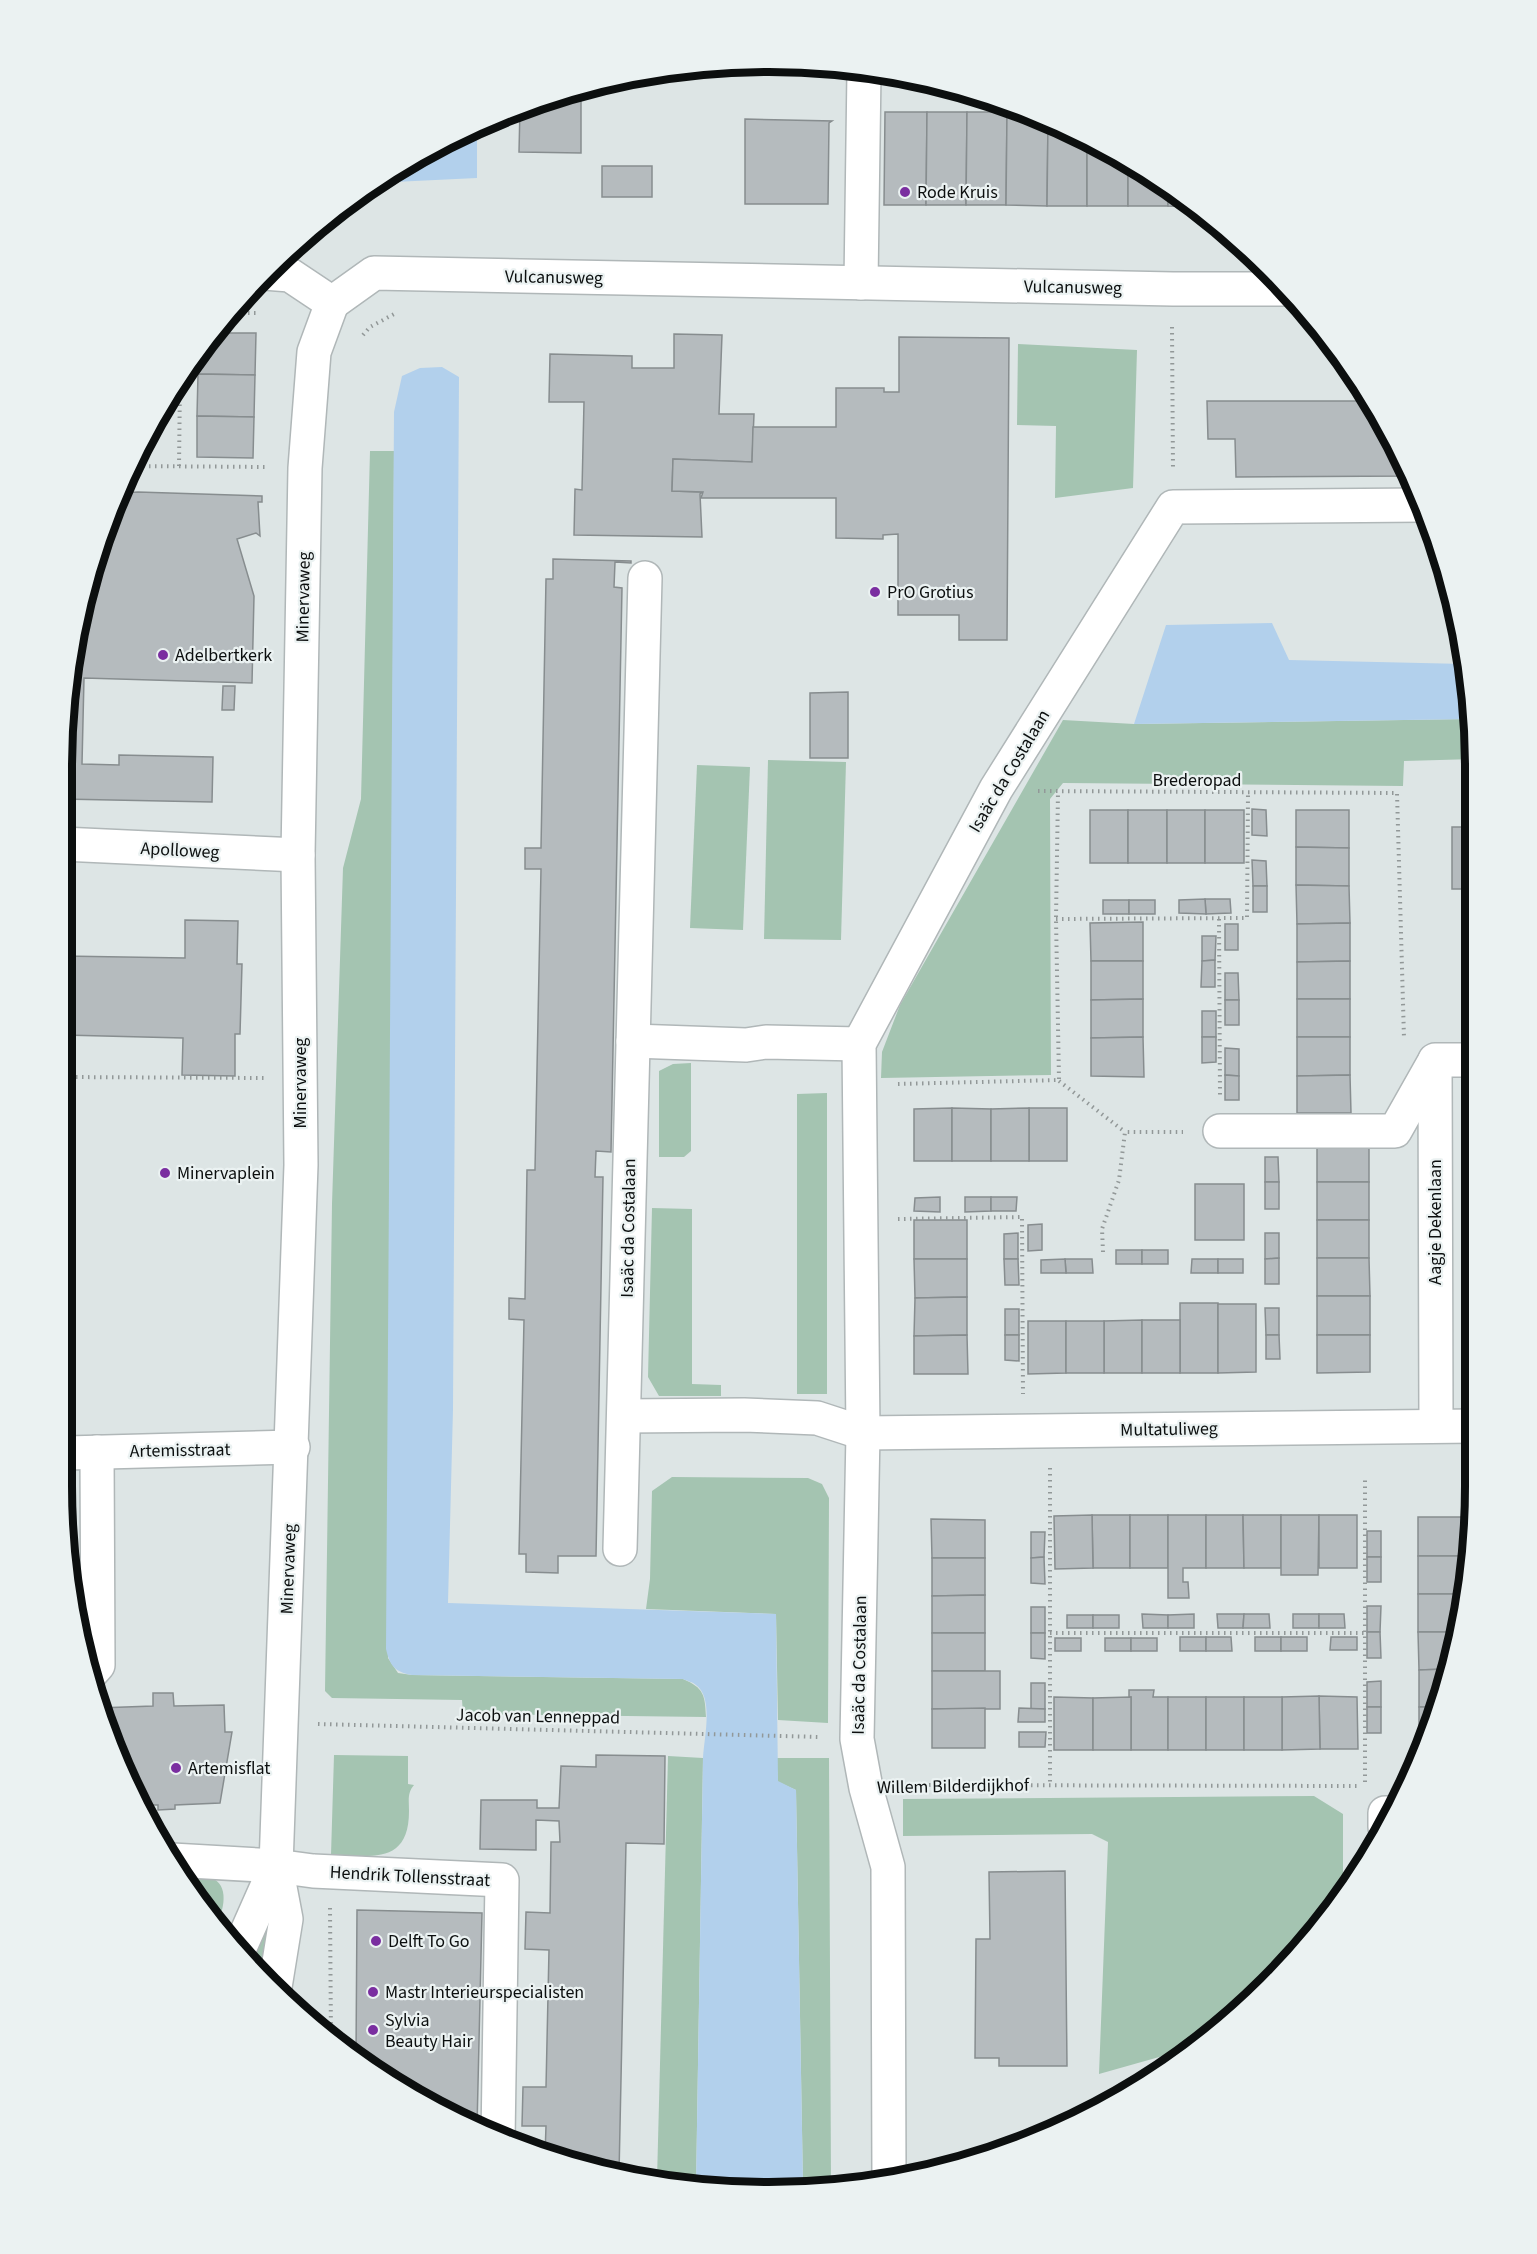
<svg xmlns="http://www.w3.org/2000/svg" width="1537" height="2254" viewBox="0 0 1537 2254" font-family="'Source Sans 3',sans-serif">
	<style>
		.green { fill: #a4c4b1 }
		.water { fill: #b2d0ec }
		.building { fill: #b5bbbe; stroke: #878d8f; stroke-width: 1.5 }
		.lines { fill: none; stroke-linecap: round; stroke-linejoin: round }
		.minor-casing { stroke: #b0b7b8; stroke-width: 36 }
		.path { stroke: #929898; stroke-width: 4; stroke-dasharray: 1.5 4.5; stroke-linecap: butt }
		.minor { stroke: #fff; stroke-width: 33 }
		.poi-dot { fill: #7a2ea0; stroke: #ebf2f2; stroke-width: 2 }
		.labels { text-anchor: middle; stroke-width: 4.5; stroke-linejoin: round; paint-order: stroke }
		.poi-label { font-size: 18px; fill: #0c0f0f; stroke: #ebf2f2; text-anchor: start }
		.street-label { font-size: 18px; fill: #0c0f0f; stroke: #ebf2f2 }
		.rim { fill: none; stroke: #0c0f0f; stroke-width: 8 }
	</style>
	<rect width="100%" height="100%" fill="#dde5e5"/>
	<g class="green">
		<path d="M1018,344L1137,350L1133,488L1055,498L1056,426L1017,425Z"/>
		<path d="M370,451H394L388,1658L398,1673L412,1675L683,1679C704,1688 705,1695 706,1717L463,1714L462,1700L332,1698L325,1691L332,1204L343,868L361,799Z"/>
		<path d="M1471,719L1475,759L1404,761L1403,786L1063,783L1050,799L1051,1075L881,1078L882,1052L900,1005L1063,720L1134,724Z"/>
		<path d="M768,760L846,762L841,940L764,939Z"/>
		<path d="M697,765L750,767L743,930L690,928Z"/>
		<path d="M691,1063V1151L684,1157H659V1071L673,1064Z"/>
		<path d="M827,1093V1394H797V1094Z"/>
		<path d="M652,1208L692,1209V1384L721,1385V1396H659L648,1377Z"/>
		<path d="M672,1477L808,1478L822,1484L829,1498L828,1723L778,1720L776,1614L646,1609L650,1579L652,1491Z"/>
		<path d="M334,1755L408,1756V1784L414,1785C407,1793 409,1801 409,1811C409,1865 371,1856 331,1855Z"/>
		<path d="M668,1756L703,1758L696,2187L657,2180Z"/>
		<path d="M776,1758H829L831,2184L803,2186L796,1790L778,1782Z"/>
		<path d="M1314,1796L1343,1814V1894L1330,1916L1269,1985L1184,2050L1099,2074L1108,1842L1092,1834L903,1836V1799Z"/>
		<path d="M178,1872C188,1874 201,1874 211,1878C230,1884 224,1912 216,1924Z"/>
		<path d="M274,1901L264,1977L248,1962Z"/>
	</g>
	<g class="water">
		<path d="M477,126V178L373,183L375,181Z"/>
		<path d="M442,367L459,377L453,1409L448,1603L776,1614L778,1781L796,1790L803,2186L722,2191L696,2187L703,1758C704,1738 714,1698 696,1685C693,1682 687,1681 683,1679L412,1675C395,1672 390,1666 386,1649L394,412L402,376L420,368Z"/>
		<path d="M1272,623L1289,660L1465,664L1471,719L1134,724L1166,625Z"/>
	</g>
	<g class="building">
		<path d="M581,90V153L519,152L520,109Z"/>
		<path d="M885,112H927L926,205H884Z"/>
		<path d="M927,112H967L966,205H926Z"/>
		<path d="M967,112H1007L1006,205H966Z"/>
		<path d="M1007,112L1030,113L1048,120L1047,206L1006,205Z"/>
		<path d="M745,119L832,121L829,123L828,204H745Z"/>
		<path d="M1048,120L1087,141V206H1047Z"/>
		<path d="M1087,141L1128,163V206H1087Z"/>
		<path d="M1128,163L1168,186V206H1128Z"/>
		<rect x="602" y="166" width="50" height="31"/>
		<path d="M1168,186L1193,207L1168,206Z"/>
		<path d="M212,333H256L255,375L198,374L199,353Z"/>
		<path d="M674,334L722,335L719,414H754L752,462L673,459L672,491L703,492L700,494L702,537L574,535L575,489L582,490L584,402H549L550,354L632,356V368H674Z"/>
		<path d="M899,337L1009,338L1007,640H959V615H898V534L883,535V539L836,538V498H701L703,492L672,491L673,459L752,462L753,427H836V388H884V392H899Z"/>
		<path d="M198,374L255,375L254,417L197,416Z"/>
		<path d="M1207,401H1370L1410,476L1236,477L1235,439H1208Z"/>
		<path d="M197,416L254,417L253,458L197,457Z"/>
		<path d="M138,492L262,496V502H258L260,536L256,533L237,539L254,596L252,683L84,678L82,764L119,765V755L213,757L212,802L62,799V768L75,631L122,493Z"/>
		<path d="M553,559L631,561V563L615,562L614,587L622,588L611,1152L596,1151L595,1177H603L596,1556H558V1573L526,1572V1554H519L524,1320L509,1319V1298L525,1299L527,1170H535L541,869H525V848H541L546,579H553Z"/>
		<path d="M223,686H235L234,710H222Z"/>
		<path d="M848,692V758H810V693Z"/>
		<path d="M1252,809L1266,810L1267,836L1252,835Z"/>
		<rect x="1090" y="810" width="38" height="53"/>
		<rect x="1128" y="810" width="39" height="53"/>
		<rect x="1167" y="810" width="38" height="53"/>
		<rect x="1205" y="810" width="39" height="53"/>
		<path d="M1296,810H1349V848L1296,847Z"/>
		<rect x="1452" y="827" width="24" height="62"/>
		<path d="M1296,847L1349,848V886L1296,885Z"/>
		<path d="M1252,860L1266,861L1267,886H1253Z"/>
		<path d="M1296,885L1349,886L1350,923L1297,924Z"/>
		<rect x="1253" y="886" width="14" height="26"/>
		<path d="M1205,899H1230L1231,913L1206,914Z"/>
		<path d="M1205,899L1206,914L1179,913V900Z"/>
		<rect x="1103" y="900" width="26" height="14"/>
		<rect x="1129" y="900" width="26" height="14"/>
		<path d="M185,920L238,921L237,964H242L240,1034H235V1076L182,1075L183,1038L64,1035L63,956L185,958Z"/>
		<path d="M1143,922V961H1091L1090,923Z"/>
		<path d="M1350,923V961L1297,962V924Z"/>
		<rect x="1225" y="924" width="13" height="26"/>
		<path d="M1202,936H1216L1215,960L1202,961Z"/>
		<path d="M1215,960V987H1201L1202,961Z"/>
		<path d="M1091,961H1143V999L1091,1000Z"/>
		<path d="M1350,961V999H1297V962Z"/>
		<path d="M1225,973H1238L1239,1000H1225Z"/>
		<path d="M1143,999V1037L1091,1038V1000Z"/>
		<rect x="1297" y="999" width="53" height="38"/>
		<rect x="1225" y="1000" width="14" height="25"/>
		<rect x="1202" y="1011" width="14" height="26"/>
		<path d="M1143,1037L1144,1077L1091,1076V1038Z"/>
		<path d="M1202,1037H1216V1062L1202,1063Z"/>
		<path d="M1297,1037H1350V1075L1297,1076Z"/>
		<path d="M1225,1048L1239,1049V1076L1225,1075Z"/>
		<path d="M1225,1075L1239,1076V1100H1225Z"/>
		<path d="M1350,1075L1351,1113H1297V1076Z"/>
		<path d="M952,1108V1161H914V1109Z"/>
		<path d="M952,1108L991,1109V1161H952Z"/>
		<rect x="1029" y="1108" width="38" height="53"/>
		<path d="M1029,1108V1161H991V1109Z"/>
		<rect x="1474" y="1125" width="2" height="53"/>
		<rect x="1317" y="1144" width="52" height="38"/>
		<path d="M1265,1157H1278L1279,1182H1265Z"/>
		<rect x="1265" y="1182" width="14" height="27"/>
		<rect x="1317" y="1182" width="52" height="38"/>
		<rect x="1195" y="1184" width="49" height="56"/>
		<path d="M940,1197V1212L914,1211L915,1198Z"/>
		<path d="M965,1197H991V1211L965,1212Z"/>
		<path d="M991,1197H1017L1016,1211H991Z"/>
		<rect x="914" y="1220" width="53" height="39"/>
		<rect x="1317" y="1220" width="52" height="38"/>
		<path d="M1042,1224V1250L1028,1251V1225Z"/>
		<path d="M1018,1233V1259H1004V1234Z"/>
		<path d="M1265,1233H1279V1258L1265,1259Z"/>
		<rect x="1116" y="1250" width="26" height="14"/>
		<rect x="1142" y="1250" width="26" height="14"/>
		<path d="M1279,1258V1284H1265V1259Z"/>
		<path d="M1317,1258H1369L1370,1296H1317Z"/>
		<path d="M914,1259H967V1297L915,1298Z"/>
		<path d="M1004,1259H1018L1019,1285H1005Z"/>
		<path d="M1065,1259H1092L1093,1273H1066Z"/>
		<path d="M1065,1259L1066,1273H1041V1260Z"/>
		<path d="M1192,1259H1218V1273H1191Z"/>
		<rect x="1218" y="1259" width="25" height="14"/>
		<rect x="1317" y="1296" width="53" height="39"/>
		<path d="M967,1297V1335L914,1336L915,1298Z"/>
		<rect x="1180" y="1303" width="38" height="70"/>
		<path d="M1218,1304H1256V1372L1218,1373Z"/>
		<path d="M1265,1308H1279V1335H1266Z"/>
		<rect x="1005" y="1309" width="14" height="26"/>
		<path d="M1142,1320V1373H1104V1321Z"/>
		<rect x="1142" y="1320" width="38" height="53"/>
		<path d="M1028,1321H1066V1373L1028,1374Z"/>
		<rect x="1066" y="1321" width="38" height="52"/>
		<path d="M967,1335L968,1374H914V1336Z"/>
		<path d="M1005,1335H1019V1361L1005,1360Z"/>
		<path d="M1266,1335H1279L1280,1359H1266Z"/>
		<path d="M1317,1335H1370V1372L1317,1373Z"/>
		<path d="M1092,1515H1130V1568H1093Z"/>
		<path d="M1092,1515L1093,1568L1055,1569L1054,1516Z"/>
		<rect x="1130" y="1515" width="38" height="53"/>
		<path d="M1168,1515H1206V1568H1183V1582H1188L1189,1598H1168Z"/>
		<path d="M1206,1515H1243L1244,1568H1206Z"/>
		<path d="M1243,1515H1281V1568H1244Z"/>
		<path d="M1281,1515H1319L1318,1575H1281Z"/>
		<rect x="1319" y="1515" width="38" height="53"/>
		<path d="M1418,1517H1471L1469,1556H1418Z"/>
		<path d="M931,1519L985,1520V1558H932Z"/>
		<rect x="1367" y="1531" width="14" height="26"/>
		<path d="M1031,1532H1045L1044,1557L1031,1558Z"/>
		<path d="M1418,1556H1469L1465,1594H1418Z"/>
		<path d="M1044,1557L1045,1584L1031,1583V1558Z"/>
		<rect x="1367" y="1557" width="14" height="25"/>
		<path d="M932,1558H985V1595L932,1596Z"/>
		<path d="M1418,1594H1465L1459,1632H1418Z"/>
		<path d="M985,1595V1633H932V1596Z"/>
		<path d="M1367,1606H1381L1380,1632H1367Z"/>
		<rect x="1031" y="1607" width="14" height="26"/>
		<path d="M1142,1614L1168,1615V1628H1143Z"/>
		<path d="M1194,1614V1628H1168V1615Z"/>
		<path d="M1217,1614H1244L1243,1628H1218Z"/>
		<path d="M1244,1614H1269L1270,1628H1243Z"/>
		<rect x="1293" y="1614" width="26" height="14"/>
		<path d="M1319,1614H1344L1345,1628H1319Z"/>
		<rect x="1067" y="1615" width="26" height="13"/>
		<rect x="1093" y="1615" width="26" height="13"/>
		<path d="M1367,1632H1380L1381,1658H1367Z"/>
		<path d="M1418,1632H1459L1446,1669L1419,1670Z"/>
		<rect x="932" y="1633" width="53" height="38"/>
		<path d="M1031,1633H1045V1659L1031,1658Z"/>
		<rect x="1180" y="1637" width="26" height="14"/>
		<path d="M1206,1637H1231L1232,1651H1206Z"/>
		<rect x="1255" y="1637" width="26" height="14"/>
		<rect x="1281" y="1637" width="26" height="14"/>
		<path d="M1331,1637H1357V1650H1330Z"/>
		<rect x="1055" y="1638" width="26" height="13"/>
		<rect x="1105" y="1638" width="26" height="13"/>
		<rect x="1131" y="1638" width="26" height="13"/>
		<path d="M1446,1669L1433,1707H1419V1670Z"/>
		<rect x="932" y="1671" width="68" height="38"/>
		<path d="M1381,1681V1707H1367V1682Z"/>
		<rect x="1031" y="1683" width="14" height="26"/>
		<path d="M1129,1690H1154L1153,1697H1168V1750H1131V1697H1129Z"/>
		<path d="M153,1693H173L174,1706L224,1705L225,1732H232L220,1803L175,1805V1809L158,1810V1805H145L98,1708L153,1706Z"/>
		<path d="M1319,1696L1357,1697L1358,1749H1320Z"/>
		<path d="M1319,1696L1320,1749L1282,1750V1697Z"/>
		<path d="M1054,1697L1093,1698V1750H1054Z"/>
		<path d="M1131,1697V1750H1093V1698Z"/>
		<rect x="1168" y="1697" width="38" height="53"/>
		<rect x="1206" y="1697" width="38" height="53"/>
		<rect x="1244" y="1697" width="38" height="53"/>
		<rect x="1367" y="1707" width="14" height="26"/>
		<path d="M1419,1707H1433L1420,1746H1419Z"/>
		<path d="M985,1708V1748H932V1709Z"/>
		<path d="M1019,1708L1045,1709V1722H1018Z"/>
		<path d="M1019,1732H1046L1045,1747H1019Z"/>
		<path d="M596,1755L665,1756L664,1844L626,1843L619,2174L586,2168L545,2155L546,2126H522L523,2087H546L549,1950L525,1949L526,1912L550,1913L551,1842H560L559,1821L536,1820V1850L480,1849L481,1800H537V1808H559L561,1766L596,1767Z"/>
		<path d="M1065,1871L1067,2066H999V2058H975L976,1939H990L989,1872Z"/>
		<path d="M357,1910L482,1913L477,2127L356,2056Z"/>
	</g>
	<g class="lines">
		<defs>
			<g id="minor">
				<path d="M264,273L290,275L332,303"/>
				<path d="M861,283L864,71"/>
				<path d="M332,303L374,273L1173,289H1285"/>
				<path d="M62,844L298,855"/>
				<path d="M633,1041L746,1045L766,1042L859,1044"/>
				<path d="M1220,1131H1395L1434,1062"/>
				<path d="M624,1416L744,1415L817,1418L863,1433L1476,1426"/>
				<path d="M1436,1425L1435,1060H1476"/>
				<path d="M67,1453L293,1447"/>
				<path d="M620,1549L645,578"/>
				<path d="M90,1674L98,1665L97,1452"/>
				<path d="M1385,1827V1813H1393"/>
				<path d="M172,1860L276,1866L313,1871L502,1880L498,2139"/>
				<path d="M238,1952L276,1866"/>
				<path d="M275,1987L286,1919L276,1866L301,1165L298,855L305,468L314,352L332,303"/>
				<path d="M889,2180L888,1867L866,1788L857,1739L863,1433L859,1044L996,789L1173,507L1424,505"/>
			</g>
		</defs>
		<use href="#minor" class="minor-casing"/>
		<g class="path">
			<path d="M230,313H259"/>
			<path d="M1302,323L1314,324"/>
			<path d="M1172,327L1173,470"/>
			<path d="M363,335L370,327L396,313"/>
			<path d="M131,466L268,467"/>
			<path d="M179,466L180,382"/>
			<path d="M1038,791L1397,793L1404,1038"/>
			<path d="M1056,919L1247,918L1248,794"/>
			<path d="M1219,919L1220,1095"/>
			<path d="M64,1077L264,1078"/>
			<path d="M1059,1081L1125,1132"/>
			<path d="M898,1084L1059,1080L1056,919L1058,792"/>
			<path d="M898,1219L1022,1217L1023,1394"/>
			<path d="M1103,1252L1102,1229L1119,1180L1125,1132H1183"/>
			<path d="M1050,1468V1785"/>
			<path d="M1050,1633H1365"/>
			<path d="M318,1724L820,1737"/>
			<path d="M1365,1782V1476"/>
			<path d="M905,1785L1359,1786"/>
			<path d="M330,1908L331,2039"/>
		</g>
		<use href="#minor" class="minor"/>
	</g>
	<g class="poi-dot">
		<circle cx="905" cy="192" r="6"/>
		<circle cx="875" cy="592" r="6"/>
		<circle cx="163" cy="655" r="6"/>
		<circle cx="165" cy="1173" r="6"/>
		<circle cx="176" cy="1768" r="6"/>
		<circle cx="376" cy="1941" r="6"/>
		<circle cx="373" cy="1992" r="6"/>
		<circle cx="373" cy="2030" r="6"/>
	</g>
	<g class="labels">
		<g class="poi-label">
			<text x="917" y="198">Rode Kruis</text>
			<text x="887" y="598">PrO Grotius</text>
			<text x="175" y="661">Adelbertkerk</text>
			<text x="177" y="1179">Minervaplein</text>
			<text x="188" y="1774">Artemisflat</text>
			<text x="388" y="1947">Delft To Go</text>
			<text x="385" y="1998">Mastr Interieurspecialisten</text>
			<text x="385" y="2026">Sylvia<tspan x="385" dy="21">Beauty Hair</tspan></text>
		</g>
		<g class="street-label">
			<text transform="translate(554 277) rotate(1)" y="6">Vulcanusweg</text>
			<text transform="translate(1073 287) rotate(1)" y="6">Vulcanusweg</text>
			<text transform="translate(303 597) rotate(-89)" y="6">Minervaweg</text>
			<text transform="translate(1009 771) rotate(-59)" y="6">Isaäc da Costalaan</text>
			<text x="1197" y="786">Brederopad</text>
			<text transform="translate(180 850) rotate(3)" y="6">Apolloweg</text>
			<text transform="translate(300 1083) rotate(-90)" y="6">Minervaweg</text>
			<text transform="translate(1435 1222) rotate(-90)" y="6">Aagje Dekenlaan</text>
			<text transform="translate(628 1228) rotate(-89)" y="6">Isaäc da Costalaan</text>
			<text transform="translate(1169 1429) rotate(-1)" y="6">Multatuliweg</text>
			<text transform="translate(180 1450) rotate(-1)" y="6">Artemisstraat</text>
			<text transform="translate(288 1569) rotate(-88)" y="6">Minervaweg</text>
			<text transform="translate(859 1665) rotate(-89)" y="6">Isaäc da Costalaan</text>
			<text transform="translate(538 1716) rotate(1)" y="6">Jacob van Lenneppad</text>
			<text transform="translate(953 1786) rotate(-1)" y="6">Willem Bilderdijkhof</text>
			<text transform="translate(410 1876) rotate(3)" y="6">Hendrik Tollensstraat</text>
		</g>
	</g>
	<path d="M0 0H1537V2254H0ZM768 72H769A696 696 0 0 1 1465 768V1486A696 696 0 0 1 769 2182H768A696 696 0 0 1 72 1486V768A696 696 0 0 1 768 72Z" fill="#ebf2f2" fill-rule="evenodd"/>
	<path class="rim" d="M768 72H769A696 696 0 0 1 1465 768V1486A696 696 0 0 1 769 2182H768A696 696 0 0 1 72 1486V768A696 696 0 0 1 768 72Z"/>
</svg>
